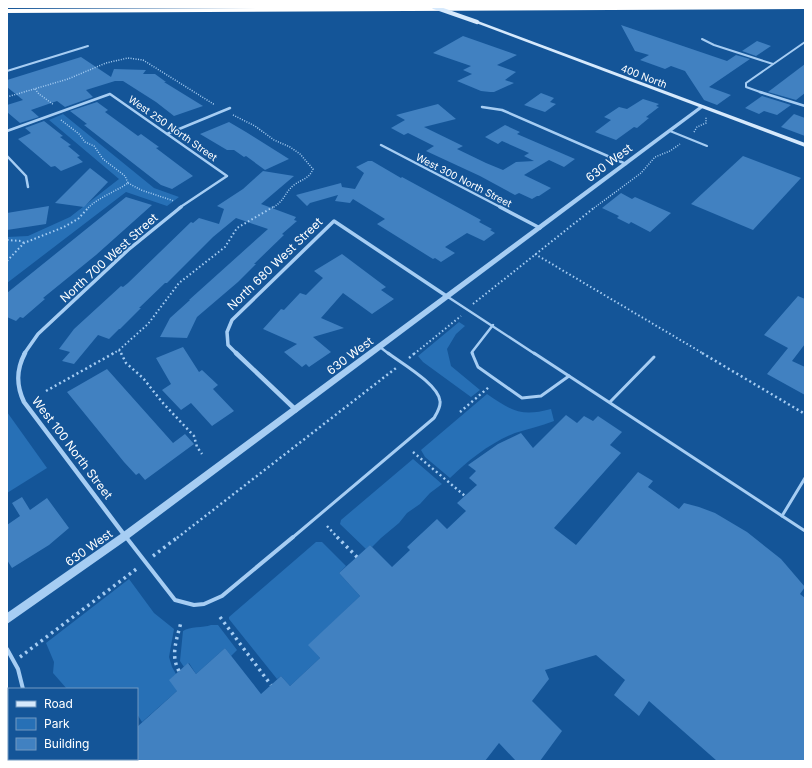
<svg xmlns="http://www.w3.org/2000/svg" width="812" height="768" viewBox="0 0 812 768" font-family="Inter,sans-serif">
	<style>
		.green { fill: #2770b6 }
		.building { fill: #4181c1 }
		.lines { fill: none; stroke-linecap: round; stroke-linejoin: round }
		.path-far3 { stroke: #a6cdf3; stroke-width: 1.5; stroke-dasharray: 1 1.5; stroke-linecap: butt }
		.path-far2 { stroke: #a6cdf3; stroke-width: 2; stroke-dasharray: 1.5 2.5; stroke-linecap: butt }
		.path-far1 { stroke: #a6cdf3; stroke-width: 2.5; stroke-dasharray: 2 3; stroke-linecap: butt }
		.path { stroke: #a6cdf3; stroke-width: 3.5; stroke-dasharray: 2.5 4; stroke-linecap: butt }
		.service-far3 { stroke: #a6cdf3; stroke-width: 2 }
		.service-far2 { stroke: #a6cdf3; stroke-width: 2.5 }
		.service-far1 { stroke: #a6cdf3; stroke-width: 3 }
		.service { stroke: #a6cdf3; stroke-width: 4 }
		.minor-far3 { stroke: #a6cdf3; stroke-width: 2 }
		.minor-far2 { stroke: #a6cdf3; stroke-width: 2.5 }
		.minor-far1 { stroke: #a6cdf3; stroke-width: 3.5 }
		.minor { stroke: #a6cdf3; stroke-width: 4.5 }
		.tertiary { fill: #a6cdf3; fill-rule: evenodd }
		.secondary { fill: #d6e9fc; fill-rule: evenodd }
		.motorway { fill: #fff; fill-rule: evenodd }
		.secondary-bridge { stroke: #d6e9fc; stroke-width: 4.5 }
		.labels { text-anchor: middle; stroke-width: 3; stroke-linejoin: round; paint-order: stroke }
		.far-street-label { font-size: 10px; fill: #fff; stroke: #145598 }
		.street-label { font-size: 12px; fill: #fff; stroke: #145598 }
	</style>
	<rect width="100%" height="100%" fill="#145598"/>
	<g class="green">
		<path d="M63,114L154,188L179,197L167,206L126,192L7,283V237L28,236L70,217L119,179L49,120Z"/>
		<path d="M459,322L465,326L456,334L447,349L451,366L480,390L471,397L423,362L418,356Z"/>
		<path d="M487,394C512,411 521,417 551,409L554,421C541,426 527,429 515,433C490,443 469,460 450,478L425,457L421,450Z"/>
		<path d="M7,412L47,468L7,493Z"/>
		<path d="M413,459L442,484L430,493L420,504L407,513L399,523L381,538L372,547L370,545L366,549L340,524L341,520Z"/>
		<path d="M316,542H322L346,566L339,573L360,596L309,645L320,658L290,686L281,676L277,679L229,619V617Z"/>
		<path d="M129,579L154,613L174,629L169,657L172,667L176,674L177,691L142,722L137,714V689H67L53,673L54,662L46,643Z"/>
		<path d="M211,625H218L237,650L231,656L225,648L196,674L189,663L184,667L180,661L183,631C190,626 203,628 211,625Z"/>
	</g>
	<g class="building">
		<path d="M621,25L727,61L736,55L750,59L709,87L731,95L717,105L704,100L685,71L671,66L665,69L640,60L649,55L635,51Z"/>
		<path d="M463,36L517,55L497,65L516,72L505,80L514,83L494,92H490L481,91L457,81L472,74L463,70L471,66L433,53Z"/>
		<path d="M757,41L771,46L756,56L742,51Z"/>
		<path d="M81,57L111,77L114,69L146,70L143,74H155L166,82H164L203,106L174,116L156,102L123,81H115L86,90L93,97L65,107L57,101L31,110L39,117L20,123L7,112V105L23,100L7,87V80Z"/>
		<path d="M805,64V93L796,100L768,92Z"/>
		<path d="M541,93L554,98L550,102L556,104L545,112L524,105Z"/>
		<path d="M762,96L791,105L777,115L764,111L759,114L745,108Z"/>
		<path d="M643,99L659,104L656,106L659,107L646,117L649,118L637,128L634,127L616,140L595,132L611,120L604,117L619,107L627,109Z"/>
		<path d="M97,102L108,110L105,112L138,136L141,134L159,147L156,148L193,176L172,189L161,185L84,125L87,124L70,111Z"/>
		<path d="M438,104L456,119L424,127L463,146L457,149L486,163L503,170L516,162L534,161L524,156L529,153L502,141L498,144L485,137L505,125L520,132L517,134L575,159L564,167L549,160L524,175L551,188L539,196H537L532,199L519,193L515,195L480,176L426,151L434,146L408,133L404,135L391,128L405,120L396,115Z"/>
		<path d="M794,114L805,118V136L781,127Z"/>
		<path d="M44,121L63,136L60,137L71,145L68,146L80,156L77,157L83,162L61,171L55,166L51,167L18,139L31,133L25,128Z"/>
		<path d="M229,122L246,132L289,159L265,170L246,156L244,157L234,150H227L200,134Z"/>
		<path d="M743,156L801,178L753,230L691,204Z"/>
		<path d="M368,161H372L401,178L402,177L481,220L479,222L492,229L490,230L495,233L484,241L467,233L445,247L455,253L441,262L435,258L433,259L377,224L385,219L353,199L350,203L335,201L338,195L310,203L307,206L296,195L341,183L342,187L355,189L364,173L356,167Z"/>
		<path d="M90,168L108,182L84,207L55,203Z"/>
		<path d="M263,171L294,176L261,204L296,217L294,220L297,221L282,234L284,235L254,264H256L238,282L197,317L187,338L160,337L170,318L190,300H189L268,229L236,218L213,237L167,283H165L139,308H141L120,329H119L109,339L98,335L74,364L62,361L70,352L59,349L74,329L121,286L123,287L128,283L191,222L193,223L199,218L219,224L224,209L217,206L243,189Z"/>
		<path d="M621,193L632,199L635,197L671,213L650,232L631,222L629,224L617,218L619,216L602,208Z"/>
		<path d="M126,197L152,205L96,255L43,298L45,299L23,318L20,317L16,321L7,317V293Z"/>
		<path d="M49,206L46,224L7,230V213Z"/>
		<path d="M342,254L386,287L381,290L394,299L372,314L343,293L321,318L344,328L313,337L331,352L309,367L306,364L302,367L284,352L297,344L263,329L281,309L284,310L300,293L306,295L323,278L314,271Z"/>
		<path d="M798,296L805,299V344L792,361L805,367V395L767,374L788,348L764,335Z"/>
		<path d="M183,347L199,372L202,370L218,385L213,389L234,411L212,426L191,403L181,410L162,390L171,384L156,358Z"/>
		<path d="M107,369L173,443L185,434L194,444L145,480L139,473L136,475L124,462L67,392Z"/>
		<path d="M566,415L577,423L584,416L593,421L598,416L622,432L610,445L621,453L554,528L576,545L638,472L653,481L648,487L679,509L684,503L699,507L715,513L747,532L781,559L805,587L800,594L805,598V761H717L649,701L639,716L614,695L625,680L596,655L545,670L549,679L532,701L562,731L540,761H516L499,743L485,761H137V727L177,691L169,680L188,663L196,674L225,648L261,694L281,676L290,686L320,658L308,645L360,596L339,573L370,545L392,567L410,550L407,547L437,519L447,529L466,511L457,503L477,485L469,478L476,471L468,465L498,444L521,433L533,448Z"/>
		<path d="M22,497L30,510L47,498L69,528L49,545L12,568L7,560V525L20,516L12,503Z"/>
	</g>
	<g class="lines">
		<g class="path-far3">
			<path d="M35,89L39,94L54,105"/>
			<path d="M7,97L68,79L106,63L128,58L143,60L215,105"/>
			<path d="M233,115L255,126L274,140L290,147L300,154L313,169C309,179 302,179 294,185C284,193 285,201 272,208"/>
			<path d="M61,120L79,134L85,142L94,146L103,159L125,176L128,183C115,192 99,197 88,208"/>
			<path d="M694,132L697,127L706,123V117"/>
			<path d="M128,183L141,190L174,201"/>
			<path d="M594,208L641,173L655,157L670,151L680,144"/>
		</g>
		<g class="path-far2">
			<path d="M7,240L21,241L24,243"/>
			<path d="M535,254L704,354"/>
			<path d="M7,261L24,243L64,227L78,219L89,207"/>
			<path d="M473,304L595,207"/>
			<path d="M119,350L121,354"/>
			<path d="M112,354L119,350L148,324L179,283L225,247L237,228L273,207"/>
			<path d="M414,354L461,316"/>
		</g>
		<g class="path-far1">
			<path d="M121,353L126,363L143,378L162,402L194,436L197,447L202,454"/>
			<path d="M702,353L805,414"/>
			<path d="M409,358L415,353"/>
			<path d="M46,391L114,353"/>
			<path d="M460,412L489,387"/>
			<path d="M413,452L465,496"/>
			<path d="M327,526L338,538"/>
			<path d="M177,538L396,368"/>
		</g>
		<g class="path">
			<path d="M337,537L357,557"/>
			<path d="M153,556L178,537"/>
			<path d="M220,617L271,685"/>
			<path d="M20,657L139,567"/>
			<path d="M179,671C170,655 177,639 181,622"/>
		</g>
		<path class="service-far3" d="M670,131L707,146"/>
		<g class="service-far2">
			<path d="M448,297L535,354"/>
			<path d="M380,347L389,354"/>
			<path d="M473,354L472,352L493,325"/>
		</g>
		<g class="service-far1">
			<path d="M472,353L478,367L522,398L541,396L569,376"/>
			<path d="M534,353L805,531"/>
			<path d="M610,402L654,357"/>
			<path d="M782,516L805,478"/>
			<path d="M292,538L434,418C437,413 441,407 440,401C438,384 401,363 388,353"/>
		</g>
		<g class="service">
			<path d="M126,537L175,600L194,605L204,604L222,596L293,537"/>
			<path d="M7,649L18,669L23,689"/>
			<path d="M7,728L9,726"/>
		</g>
		<g class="minor-far3">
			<path d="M702,39L714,45L773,64"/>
			<path d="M7,71L88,46"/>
			<path d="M763,93L746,87V83L805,42"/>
		</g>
		<g class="minor-far2">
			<path d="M760,92L805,106"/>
			<path d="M482,107L502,110L626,164"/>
			<path d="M7,131L110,94L227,176L179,208"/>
			<path d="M167,134L230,108"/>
			<path d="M381,145L502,208"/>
			<path d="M7,156L26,176L28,187"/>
		</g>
		<g class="minor-far1">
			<path d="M500,207L540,228"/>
			<path d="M24,354L38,334L128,250L181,207"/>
			<path d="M237,354L228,345L227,332L232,320L334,221L448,297"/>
		</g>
		<g class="minor">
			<path d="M25,353C16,370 16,385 24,402L125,536"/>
			<path d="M236,353L296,410"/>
		</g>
		<path class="tertiary" d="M700,106L704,107L128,539L7,624V613L122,533Z"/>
		<path class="secondary" d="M476,21H478L805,143V147L476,23Z"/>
		<path class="motorway" d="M451,7H805V9L7,13V9Z"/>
		<path class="secondary-bridge" d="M434,7L477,22"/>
	</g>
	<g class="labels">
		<g class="far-street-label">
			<text transform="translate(644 76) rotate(21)" y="4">400 North</text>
			<text transform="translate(173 128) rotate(35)" y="4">West 250 North Street</text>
			<text transform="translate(464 180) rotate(27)" y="4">West 300 North Street</text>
		</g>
		<g class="street-label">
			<text transform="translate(609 163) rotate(-37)" y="4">630 West</text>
			<text transform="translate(109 258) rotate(-42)" y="4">North 700 West Street</text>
			<text transform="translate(275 264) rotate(-44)" y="4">North 680 West Street</text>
			<text transform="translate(350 356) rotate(-37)" y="4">630 West</text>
			<text transform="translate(72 448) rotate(53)" y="4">West 100 North Street</text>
			<text transform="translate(89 548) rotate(-35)" y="4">630 West</text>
		</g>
	</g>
	<rect width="812" height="768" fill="none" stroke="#ffffff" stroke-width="16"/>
	<rect x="8" y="688" width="130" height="72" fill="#145598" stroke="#7299c1"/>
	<rect x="16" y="701" width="20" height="6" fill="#d6e9fc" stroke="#7299c1"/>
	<text x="44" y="708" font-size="12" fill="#ffffff">Road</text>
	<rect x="16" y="718" width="20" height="12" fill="#2770b6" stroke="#7299c1"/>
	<text x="44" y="728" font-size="12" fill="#ffffff">Park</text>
	<rect x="16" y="738" width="20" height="12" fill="#4181c1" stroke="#7299c1"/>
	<text x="44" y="748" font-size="12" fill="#ffffff">Building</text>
</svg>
